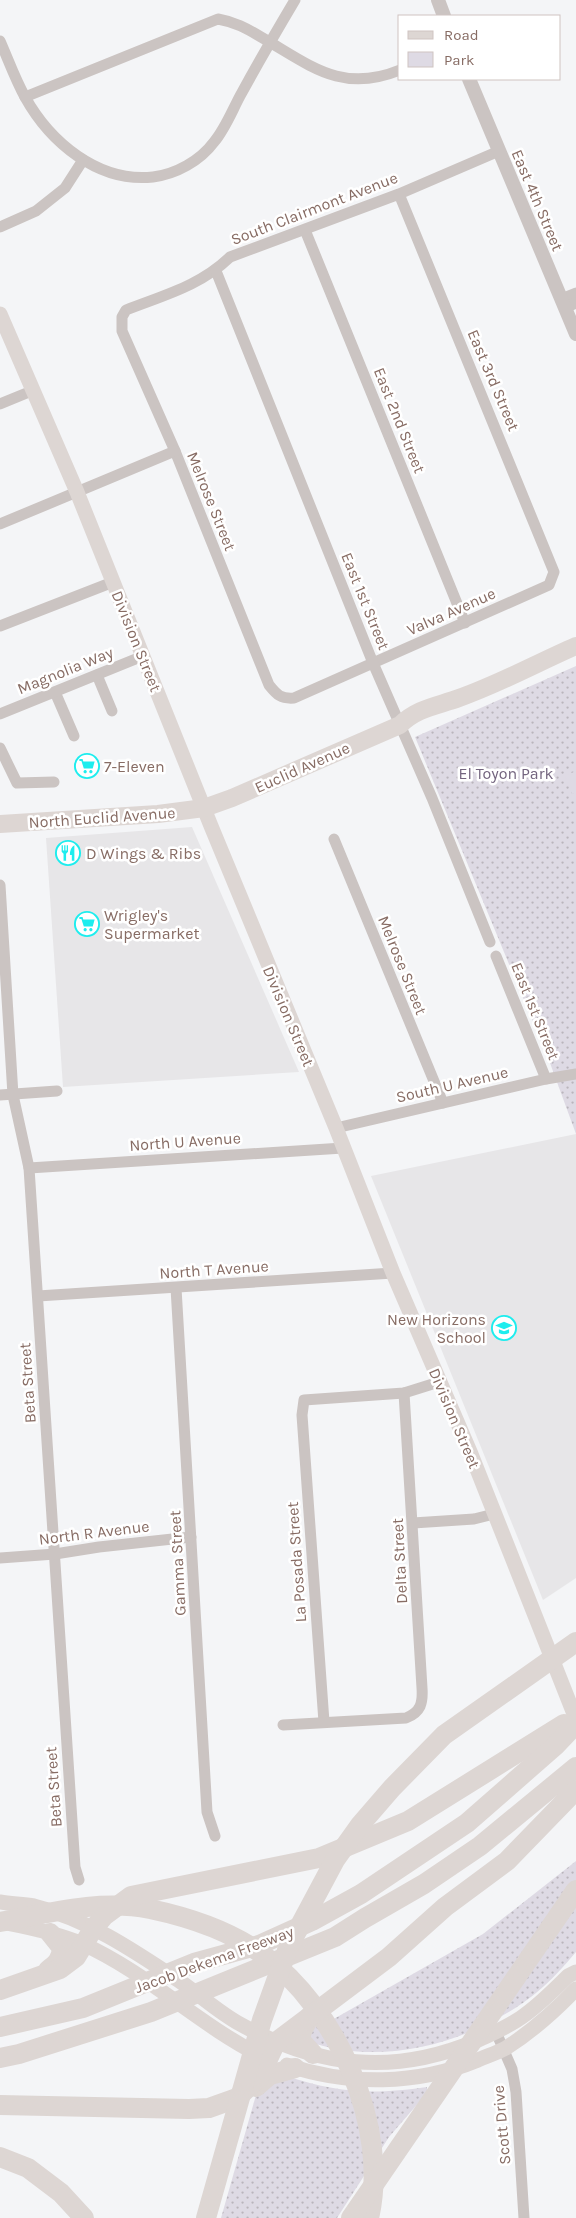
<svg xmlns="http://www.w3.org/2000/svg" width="576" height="2218" viewBox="0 0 576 2218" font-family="Karla,sans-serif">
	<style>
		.built { fill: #e7e6e8 }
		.green { fill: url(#green-dots) }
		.pitch { fill: #dedae4 }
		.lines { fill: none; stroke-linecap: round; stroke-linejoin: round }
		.minor { stroke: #cbc4c2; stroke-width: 11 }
		.tertiary { stroke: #cbc4c2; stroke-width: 14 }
		.secondary { stroke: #ddd6d3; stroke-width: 15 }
		.primary { stroke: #ddd6d3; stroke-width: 18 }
		.motorway { stroke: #ddd6d3; stroke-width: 20 }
		.labels { text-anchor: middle; stroke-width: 5; stroke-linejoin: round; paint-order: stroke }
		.street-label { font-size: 16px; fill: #876c64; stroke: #fff }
		.poi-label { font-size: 16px; fill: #876c64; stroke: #fff; text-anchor: start }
		.park-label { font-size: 16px; fill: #73647e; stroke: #fff }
	</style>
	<defs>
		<pattern id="green-dots" width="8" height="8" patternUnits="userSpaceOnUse" patternTransform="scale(1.25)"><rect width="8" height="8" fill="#dedae4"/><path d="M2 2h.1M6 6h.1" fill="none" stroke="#bab5bc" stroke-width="1.8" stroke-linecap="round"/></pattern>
	</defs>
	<rect width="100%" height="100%" fill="#f4f5f7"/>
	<g class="built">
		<path d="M192,827L299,1072L63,1087L46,838Z"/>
		<path d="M576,1134V1578L543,1600L371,1176Z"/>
	</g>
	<g class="green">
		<path d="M576,666V1134L550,1063L415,737Z"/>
		<path d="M576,1861V1952C564,1966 551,1981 536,1993C476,2041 386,2068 310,2042L309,2033L314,2027L332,2020L483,1934Z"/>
		<path d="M286,2076C339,2093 372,2095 427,2087V2093L389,2137L337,2218H221L256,2095Z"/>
	</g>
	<path class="pitch" d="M576,771V793L572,794L565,776Z"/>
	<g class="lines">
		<g class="minor">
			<path d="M0,41C8,59 15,79 25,97C50,142 98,183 153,177C176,174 200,161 214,142C225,129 232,111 240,96C258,63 276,32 295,0"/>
			<path d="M25,97L218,19C235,22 246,28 261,37C310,65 341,94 400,70"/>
			<path d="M399,194L554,572L549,585L294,698C281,699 277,695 269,685L175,451L122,331V317L126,310C164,295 200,286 230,257L399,194L499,151"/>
			<path d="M0,227L36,211L65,188L83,160"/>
			<path d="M305,230L465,623"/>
			<path d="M216,271L373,663L432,798L490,942"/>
			<path d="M561,299L576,293"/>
			<path d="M565,308L576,303"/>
			<path d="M0,404L34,390"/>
			<path d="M0,524L175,451"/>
			<path d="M0,626L113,582"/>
			<path d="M97,675L112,711"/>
			<path d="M55,692L74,736"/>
			<path d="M0,714L143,656"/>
			<path d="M0,748L17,783L54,782"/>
			<path d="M334,839L443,1103"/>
			<path d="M0,885L13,1095L29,1168L75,1867L79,1880"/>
			<path d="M496,956L546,1079"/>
			<path d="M0,1095L57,1091"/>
			<path d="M336,1128L546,1079L576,1074"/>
			<path d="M29,1168L343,1148"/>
			<path d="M176,1288L207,1812L215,1836"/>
			<path d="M38,1296L393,1273"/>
			<path d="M413,1523L474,1519L494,1514"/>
			<path d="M0,1558L55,1554L99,1547L191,1537"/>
			<path d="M324,1722L302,1415L304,1400L404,1393L439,1382"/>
			<path d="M283,1725L406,1718C421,1712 423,1703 422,1688L404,1393"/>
			<path d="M496,2032L512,2069L516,2092L524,2218"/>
		</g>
		<g class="tertiary">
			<path d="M438,0L444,16"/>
			<path d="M469,79L576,334"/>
		</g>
		<g class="secondary">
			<path d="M0,314L77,492L211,826L336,1128L393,1273L471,1454L576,1719"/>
			<path d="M0,1902C11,1904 23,1904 34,1906C87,1919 133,1950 178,1980C199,1994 218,2012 240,2024C318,2067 393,2076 476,2041C493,2033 511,2026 526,2014C541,2003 555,1989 568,1976L576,1972"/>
			<path d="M6,1923C32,1928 59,1934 83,1944C147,1973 198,2024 261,2056"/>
			<path d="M287,2065C349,2086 417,2085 478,2060C487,2056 497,2053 506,2048C531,2032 555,2011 576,1989"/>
		</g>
		<path class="primary" d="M0,824L158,814L204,808L232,798L400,725C417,708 437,706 459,698C499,684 537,663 576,646"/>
		<g class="motorway">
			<path d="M0,1922C49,1913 100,1899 150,1909C188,1917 230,1931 262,1954C337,2008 390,2127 369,2218"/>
			<path d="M48,1970C57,1964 61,1959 62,1948L50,1933"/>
			<path d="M0,1990L60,1969L76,1957L93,1929L104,1916L131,1896L319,1858L408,1821L564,1724"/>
			<path d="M310,2016L301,2033V2041L313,2054"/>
			<path d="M0,2027L83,2008L194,1963L259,1945L312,1921L361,1894L467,1823L555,1746L576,1724"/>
			<path d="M0,2058L19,2054L151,2012L335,1937L365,1918L424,1884L480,1846L576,1767"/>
			<path d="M256,2087L270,2075L295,2068"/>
			<path d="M0,2105L189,2109L209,2108L237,2098L260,2076L276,2042L389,1957L445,1907L507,1861L576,1790"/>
			<path d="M0,2157L28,2168L61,2193L84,2218"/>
			<path d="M206,2218L262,2020L288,1948L335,1860L360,1825L392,1788L444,1735L576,1642"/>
			<path d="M351,2218L576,1890"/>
		</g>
	</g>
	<defs>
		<symbol id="supermarket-ring" viewBox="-11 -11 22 22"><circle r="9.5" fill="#fff" stroke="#1dedee" stroke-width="1.5"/><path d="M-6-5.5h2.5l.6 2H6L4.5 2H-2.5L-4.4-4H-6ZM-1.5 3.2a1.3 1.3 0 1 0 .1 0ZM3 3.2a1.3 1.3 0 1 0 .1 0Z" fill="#1dedee"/></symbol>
		<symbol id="restaurant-ring" viewBox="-11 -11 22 22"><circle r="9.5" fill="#fff" stroke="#1dedee" stroke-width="1.5"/><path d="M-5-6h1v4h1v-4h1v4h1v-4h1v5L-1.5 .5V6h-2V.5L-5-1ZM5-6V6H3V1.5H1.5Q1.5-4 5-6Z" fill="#1dedee"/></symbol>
		<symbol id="school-ring" viewBox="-11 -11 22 22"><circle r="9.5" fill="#fff" stroke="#1dedee" stroke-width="1.5"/><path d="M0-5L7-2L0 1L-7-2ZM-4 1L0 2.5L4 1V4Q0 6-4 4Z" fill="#1dedee"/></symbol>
	</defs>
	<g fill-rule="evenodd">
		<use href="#supermarket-ring" x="73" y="752" width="28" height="28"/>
		<use href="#restaurant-ring" x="54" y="839" width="28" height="28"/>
		<use href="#supermarket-ring" x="73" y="910" width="28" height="28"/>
		<use href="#school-ring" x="490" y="1314" width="28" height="28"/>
	</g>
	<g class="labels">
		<g class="street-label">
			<text transform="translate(538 200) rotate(67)" y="6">East 4th Street</text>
			<text transform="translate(314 208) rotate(-21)" y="6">South Clairmont Avenue</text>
			<text transform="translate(494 380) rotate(67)" y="6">East 3rd Street</text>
			<text transform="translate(400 420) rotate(68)" y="6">East 2nd Street</text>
			<text transform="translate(212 501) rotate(68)" y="6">Melrose Street</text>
			<text transform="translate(366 601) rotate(68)" y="6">East 1st Street</text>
			<text transform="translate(451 611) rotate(-24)" y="6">Valva Avenue</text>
			<text transform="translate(137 641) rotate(68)" y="6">Division Street</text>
			<text transform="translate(65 670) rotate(-22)" y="6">Magnolia Way</text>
			<text transform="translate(302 767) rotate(-24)" y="6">Euclid Avenue</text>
			<text transform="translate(102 817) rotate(-4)" y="6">North Euclid Avenue</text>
			<text transform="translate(403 965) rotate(68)" y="6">Melrose Street</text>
			<text transform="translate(536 1011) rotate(68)" y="6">East 1st Street</text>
			<text transform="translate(289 1016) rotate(67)" y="6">Division Street</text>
			<text transform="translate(452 1084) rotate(-13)" y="6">South U Avenue</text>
			<text transform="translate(185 1141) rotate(-4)" y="6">North U Avenue</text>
			<text transform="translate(214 1269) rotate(-4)" y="6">North T Avenue</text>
			<text transform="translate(27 1383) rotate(-94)" y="6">Beta Street</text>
			<text transform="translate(455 1418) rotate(67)" y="6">Division Street</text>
			<text transform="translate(94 1532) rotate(-7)" y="6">North R Avenue</text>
			<text transform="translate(399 1561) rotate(-93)" y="6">Delta Street</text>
			<text transform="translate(296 1562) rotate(-94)" y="6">La Posada Street</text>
			<text transform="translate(177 1563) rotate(-93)" y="6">Gamma Street</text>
			<text transform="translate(53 1787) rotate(-94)" y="6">Beta Street</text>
			<text transform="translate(214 1959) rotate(-20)" y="6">Jacob Dekema Freeway</text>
			<text transform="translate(501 2125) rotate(-95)" y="6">Scott Drive</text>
		</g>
		<g class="poi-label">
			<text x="104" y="772">7-Eleven</text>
			<text x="86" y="859">D Wings &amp; Ribs</text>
			<text x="104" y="921">Wrigley's<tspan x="104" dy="18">Supermarket</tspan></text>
			<text x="486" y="1325" text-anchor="end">New Horizons<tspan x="486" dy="18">School</tspan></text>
		</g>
		<g class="park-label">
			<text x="506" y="779">El Toyon Park</text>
		</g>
	</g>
	<rect x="398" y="15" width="162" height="65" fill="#ffffff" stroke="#cfc4c1"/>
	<rect x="408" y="31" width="25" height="8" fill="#ddd6d3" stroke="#cfc4c1"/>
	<text x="444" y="40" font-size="15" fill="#876c64">Road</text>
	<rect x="408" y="52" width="25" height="15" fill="#dedae4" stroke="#cfc4c1"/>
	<text x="444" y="65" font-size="15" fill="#876c64">Park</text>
</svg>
